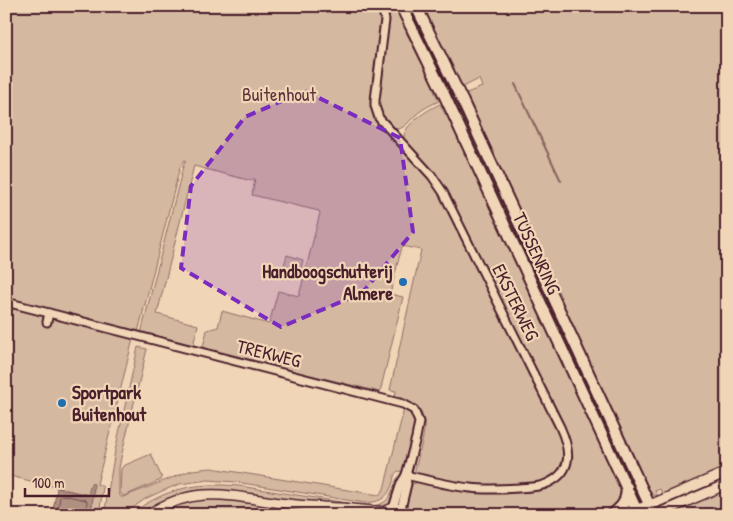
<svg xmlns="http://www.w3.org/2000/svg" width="733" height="521" viewBox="0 0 733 521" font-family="'Patrick Hand',sans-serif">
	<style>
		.green { fill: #d5b8a0; stroke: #906c66 }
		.water { fill: #b09081; stroke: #87635f }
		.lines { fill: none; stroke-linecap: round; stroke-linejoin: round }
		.shore { stroke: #734c4d; stroke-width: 1 }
		.stream { stroke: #87635f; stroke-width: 2 }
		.minor-casing { stroke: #4a1f2b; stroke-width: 11 }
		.major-casing { stroke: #4a1f2b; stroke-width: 12 }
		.highway-casing { stroke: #4a1f2b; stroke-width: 14 }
		.minor { stroke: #f0d6b7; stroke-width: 7 }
		.major { stroke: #f0d6b7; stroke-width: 9 }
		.highway { stroke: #f0d6b7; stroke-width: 10 }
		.marked { fill: #7b2cbf; fill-opacity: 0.2; stroke: #7b2cbf; stroke-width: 4; stroke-dasharray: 10 6; stroke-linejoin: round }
		.poi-dot { fill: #1f6fb2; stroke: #f0d6b7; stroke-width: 2 }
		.labels { text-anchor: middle; stroke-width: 4.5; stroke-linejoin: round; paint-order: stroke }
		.park-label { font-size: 19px; fill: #5f363d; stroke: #f0d6b7 }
		.street-label { font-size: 19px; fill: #4a1f2b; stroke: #f0d6b7 }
		.poi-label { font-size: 19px; font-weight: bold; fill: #4a1f2b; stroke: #f0d6b7; text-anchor: end }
	</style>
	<rect width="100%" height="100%" fill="#f0d6b7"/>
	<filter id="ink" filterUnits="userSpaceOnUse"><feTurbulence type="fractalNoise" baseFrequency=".02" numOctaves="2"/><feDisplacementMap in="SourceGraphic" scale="10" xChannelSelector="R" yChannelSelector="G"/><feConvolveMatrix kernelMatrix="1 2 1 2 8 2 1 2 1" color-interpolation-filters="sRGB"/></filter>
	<g filter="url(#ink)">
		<g class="green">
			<path d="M6,6H379L382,20L372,105C374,118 382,125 391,134L390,140L392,142L396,140L421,166L442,197L558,430C566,455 568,470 542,483L481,486L462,485L428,478L427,484C442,488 457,492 473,493C482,494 491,493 500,493C511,493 523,493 535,491C566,485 579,463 567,434L462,225L404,139C402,125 429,109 440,104L445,114L452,117L621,487L623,495V501L610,513L603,515H410C403,504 406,494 412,484L419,482L421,476L416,474L415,470C422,438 439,407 395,396L396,391L390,390L421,250L402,246L390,294L403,297L380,392L208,350L203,347L207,330L218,327L222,311L269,324L278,291L299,296L320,213L319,211L252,195L255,179H253L252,181L194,166L157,314L198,325L193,346L141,333L181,175L183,166L186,161L184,160L180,167L138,332L6,298Z"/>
			<path d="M384,6H397L407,31L406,32L421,62L428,71L434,82V91L439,101C432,104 424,108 418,113C413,117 409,123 403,127C391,135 382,117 378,108Z"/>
			<path d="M405,6H414L642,501L601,412L580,376L482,162Z"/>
			<path d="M424,6H727V469L662,494L660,489L655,491L658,496L647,493L560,301L464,94L482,87L479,79L461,88L437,38Z"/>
			<path d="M287,255L303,260L299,277L282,273Z"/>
			<path d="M6,307L133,339L97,484L103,487L99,515H91L94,488L88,495L6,475Z"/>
			<path d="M138,347L147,349L122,453L119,468V494L121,497H123L192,470L211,468L379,495L384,489L404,409C410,413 415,418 415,425C416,440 407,458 402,472L398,471C394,474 394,477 393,482C388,498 381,502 365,503L236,482L208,480L180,484L162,491L145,499L123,515H104L115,451Z"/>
			<path d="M151,454L162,478L161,480L124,496L122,495L120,493L121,469L123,466Z"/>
			<path d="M400,476L393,501L390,505L378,510L268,498L227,491L216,490L202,491L152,509L142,515H129C166,488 195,482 239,486L367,506C391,506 389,495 398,478Z"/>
			<path d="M727,487V515H672L671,512Z"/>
			<path d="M210,498L247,500L316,515H154L174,506L194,500Z"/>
		</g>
		<path class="water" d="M91,483L94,484L91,515H52L57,488L88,495Z"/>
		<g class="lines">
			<path class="shore" d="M57,515L60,497L63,495L86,500L87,502L86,515"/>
			<path class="stream" d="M515,84L561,181"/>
			<defs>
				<g id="minor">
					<path d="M382,6L385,20L375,100V106L379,118L432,176L443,192L560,427C570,449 574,471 548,483C539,488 528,487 518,488C502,489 486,490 471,488C449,486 428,480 406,475"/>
					<path d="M6,302L403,404L414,410L419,422L416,438L406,475L407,484L401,509"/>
					<path d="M47,322L49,313"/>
					<path d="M393,508L401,483L406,475"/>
				</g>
				<g id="major">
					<path d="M309,509L329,515"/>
					<path d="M148,515C200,480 241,500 297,505C305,506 315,506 323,507C344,508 364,510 385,512"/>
					<path d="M382,515C390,506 400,506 408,515"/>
					<path d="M615,515L637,509L650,505L727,472"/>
					<path d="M655,515L727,484"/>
				</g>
				<g id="highway">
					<path d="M401,6L442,90L639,515"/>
					<path d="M416,6L463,102L654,515"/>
					<path d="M612,515C624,505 626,502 627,487"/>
				</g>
			</defs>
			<use href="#minor" class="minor-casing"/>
			<use href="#major" class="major-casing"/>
			<use href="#highway" class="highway-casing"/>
			<use href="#minor" class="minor"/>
			<use href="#major" class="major"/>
			<use href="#highway" class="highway"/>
		</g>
	</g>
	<path class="marked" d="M305,91L400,138L413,232L362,293L281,327L181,268L191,186L245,117Z"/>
	<g class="poi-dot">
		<circle cx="403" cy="282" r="5"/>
		<circle cx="62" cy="403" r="5"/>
	</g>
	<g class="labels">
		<g class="park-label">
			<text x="279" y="101">Buitenhout</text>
		</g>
		<g class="street-label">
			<text transform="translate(537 253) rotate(65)" y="7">TUSSENRING</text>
			<text transform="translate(516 302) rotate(64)" y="7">EKSTERWEG</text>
			<text transform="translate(269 353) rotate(14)" y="7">TREKWEG</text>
		</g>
		<g class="poi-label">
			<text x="393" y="278">Handboogschutterij<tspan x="393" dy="22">Almere</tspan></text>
			<text x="72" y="399" text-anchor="start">Sportpark<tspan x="72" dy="22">Buitenhout</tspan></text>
		</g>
	</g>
	<rect width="733" height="521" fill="none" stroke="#f0d6b7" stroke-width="25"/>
	<rect x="12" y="12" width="708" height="496" fill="none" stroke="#4a1f2b" stroke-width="2" filter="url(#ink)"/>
	<path d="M25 488v8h84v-8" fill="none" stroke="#4a1f2b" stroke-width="2.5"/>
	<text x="32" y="488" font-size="15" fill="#4a1f2b" stroke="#f0d6b7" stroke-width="4" paint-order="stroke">100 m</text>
</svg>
